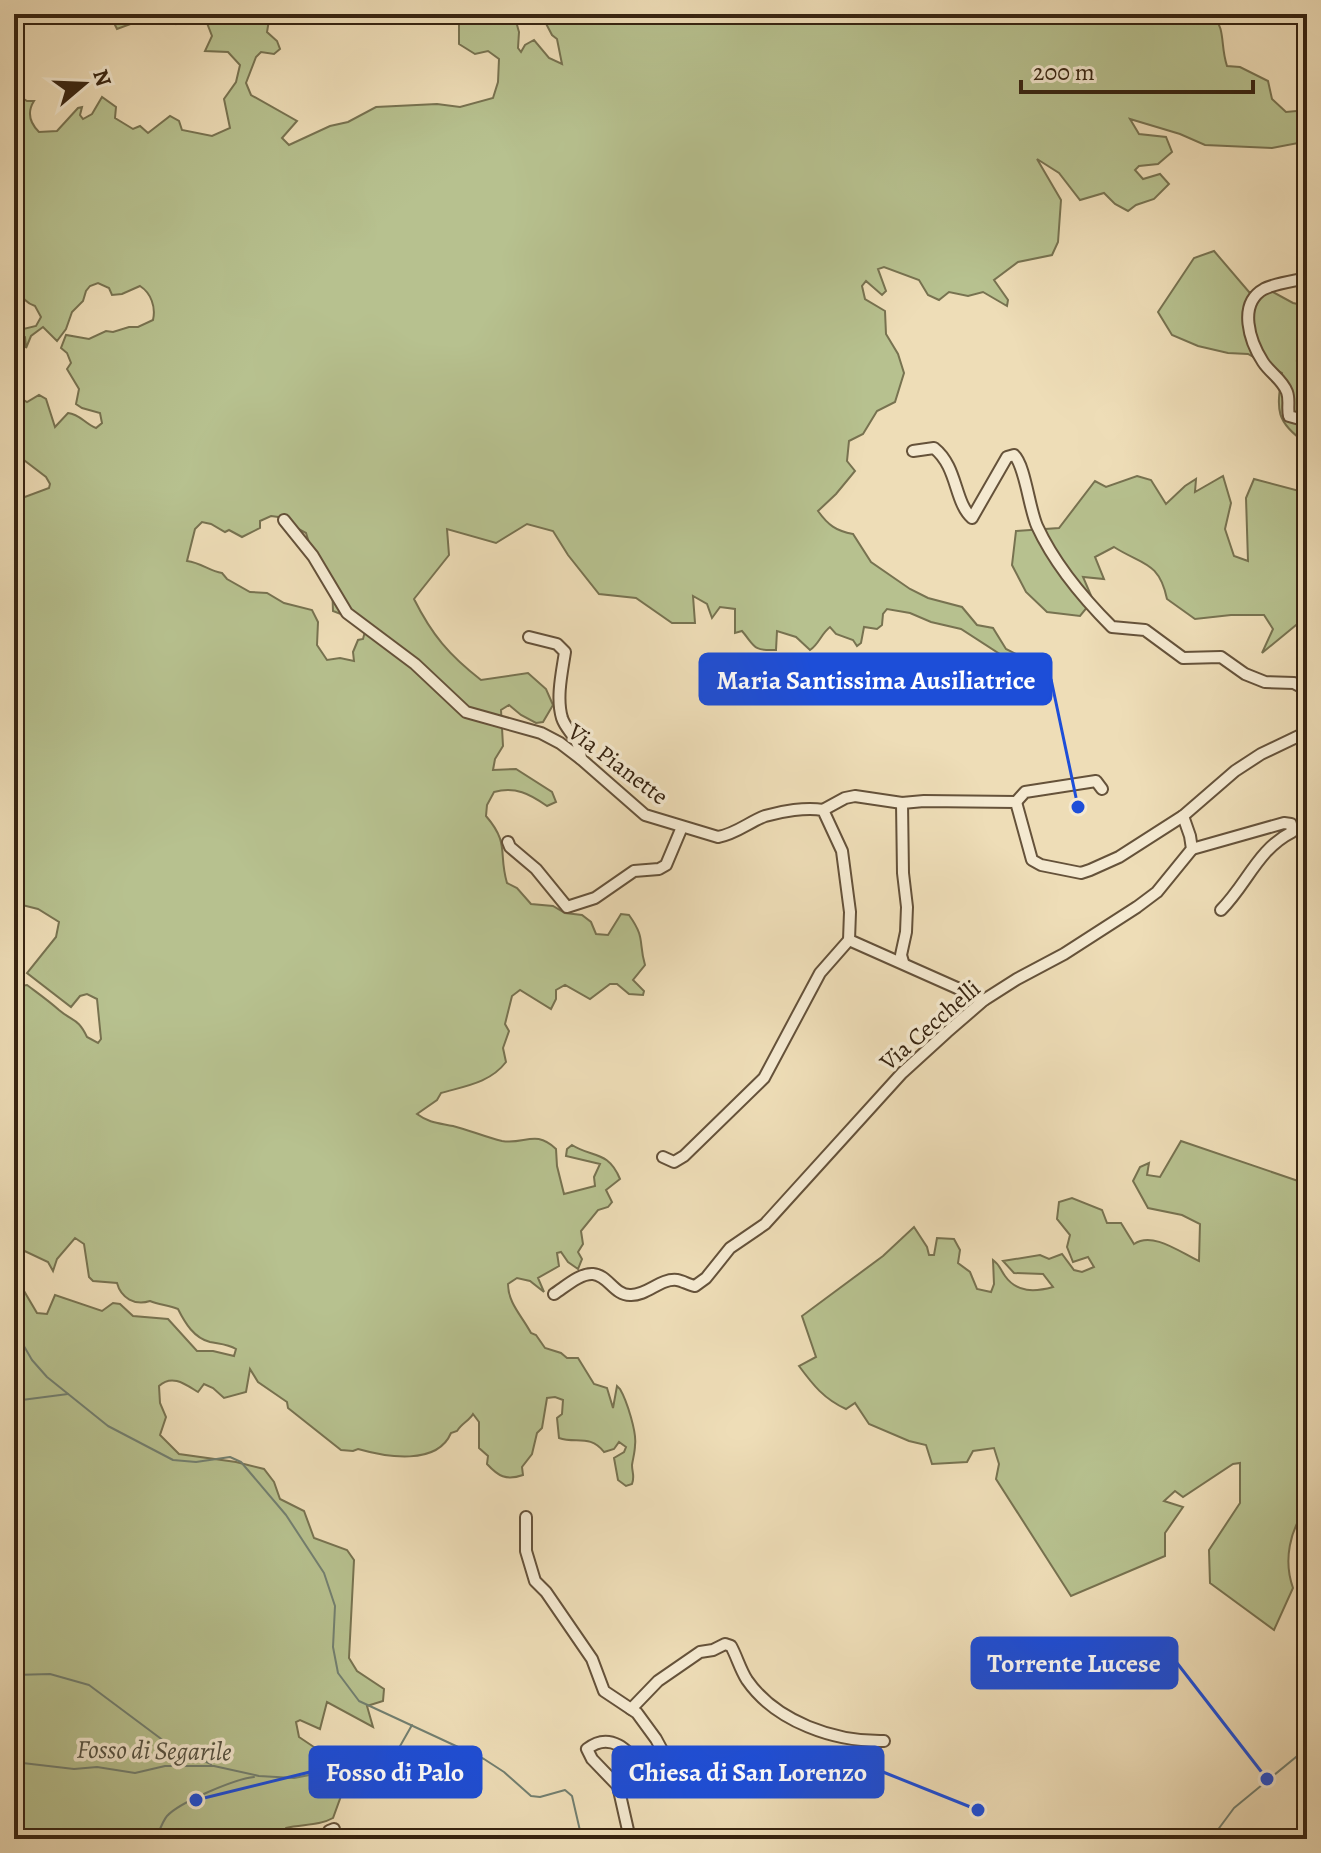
<svg xmlns="http://www.w3.org/2000/svg" width="1321" height="1853" viewBox="0 0 1321 1853" font-family="Alegreya,serif">
	<style>
		.green { fill: #b7c18f; stroke: #777250; stroke-width: 2; fill-rule: evenodd }
		.lines { fill: none; stroke-linecap: round; stroke-linejoin: round }
		.stream { stroke: #727f70; stroke-width: 2 }
		.minor-casing { stroke: #65523a; stroke-width: 14 }
		.minor { stroke: #f4e9d0; stroke-width: 10 }
		.labels { text-anchor: middle; stroke-width: 7; stroke-linejoin: round; paint-order: stroke }
		.street-label { font-size: 24px; fill: #372411; stroke: #f4e9d0 }
		.water-label { font-size: 26px; font-style: italic; fill: #545141; stroke: #f4e9d0 }
		.leader { fill: none; stroke: #1d4ed8; stroke-width: 3 }
		.callout-dot { fill: #1d4ed8; stroke: #f4e9d0; stroke-width: 3 }
		.callout { fill: #1d4ed8; stroke: #1d4ed8; stroke-width: 3 }
		.callout-label { font-size: 26px; text-anchor: middle; font-weight: bold; fill: #fff }
	</style>
	<rect width="100%" height="100%" fill="#eeddb7"/>
	<filter id="stains"><feTurbulence type="fractalNoise" baseFrequency=".0025" numOctaves="4"/><feColorMatrix values="0 0 0 0 .2 0 0 0 0 .09 0 0 0 0 .02 0 0 0 .5 -.17"/></filter>
	<radialGradient id="worn" r=".72"><stop offset=".6" stop-color="#630" stop-opacity="0"/><stop offset="1" stop-color="#630" stop-opacity=".3"/></radialGradient>
	<g class="green">
		<path d="M188,14L183,21L176,24L165,17L142,16L133,23L117,29L114,23L107,22V15Z"/>
		<path d="M192,14H273L269,20L267,32L277,41L280,49L274,54L261,52L256,57L246,83L251,95L297,121L282,138L289,145L330,126L348,122L376,107L437,104L460,107L493,98L498,82L499,59L488,51L475,54L459,44V23L464,14H514L519,32L518,48L521,52L525,45L534,40L549,58L562,64L557,39L552,35L541,14H1213C1226,31 1220,45 1227,66L1240,67L1268,81L1272,99L1286,112L1307,110V147L1298,143L1272,148L1205,145L1180,134L1130,119L1139,134L1166,137L1172,152L1158,164L1139,166L1135,170L1143,179L1160,174L1169,184L1154,199L1136,205L1128,211L1115,204L1104,193L1080,200L1059,173L1037,159L1061,200L1058,242L1052,255L1018,262L994,280L1008,300L1007,306L983,292L968,296L949,292L939,300L928,295L919,280L884,267L878,269L886,291L882,295L866,281L862,286L865,299L885,311L886,334L898,354L904,373L895,402L877,411L863,434L849,441L847,461L855,471L836,494L818,511C828,525 836,531 853,534L871,562L910,589L928,598L962,607L977,625L993,628L1006,649L1020,656L1019,663L1003,656L961,629L931,622L910,613L887,609L883,614L882,625L877,629L864,627L861,643L857,646L853,640L836,634L830,627C821,634 819,644 810,650L796,637L777,631L776,650C752,651 755,646 742,631L735,633V609L720,607L712,618L707,604L693,596L695,623H672L636,598L599,594L568,555L553,531L527,524L496,543L447,529L449,555L414,599C432,635 449,655 481,680L528,673L546,689L553,705L543,722L536,723L521,715L509,705L501,710L503,746L495,759L493,770L516,769L552,792L556,802L547,806C530,794 515,786 494,792L487,805L486,816C510,844 498,852 507,883L517,888L531,904L553,906L565,913L582,915L591,922L596,934L608,935L621,914L629,915C646,939 638,941 645,965L633,980L644,991L643,995L629,994L617,984H610L590,999L565,985L556,990V999L551,1009L520,990L512,996L505,1024L509,1031L503,1048L506,1062C490,1083 465,1086 441,1093L437,1100L417,1114C429,1123 439,1123 453,1126C469,1130 485,1137 502,1141C525,1145 535,1129 556,1149L557,1166L564,1194L595,1186L594,1177L600,1164L566,1156L567,1149L572,1145C592,1158 608,1150 620,1179L606,1190L612,1202L608,1207L598,1210L581,1231L583,1244L578,1252L582,1259L578,1269L568,1262L561,1252L557,1253L559,1266L538,1278L544,1292L530,1281L517,1278L508,1284C508,1303 522,1316 531,1333L536,1335L545,1348L561,1353L567,1358H578L594,1384L607,1388L613,1408L617,1386L620,1389C627,1401 637,1433 635,1445C635,1452 633,1458 632,1465C632,1473 635,1476 632,1484L626,1486L618,1480L614,1458L624,1452L626,1447L619,1442L614,1449L604,1452C590,1434 576,1444 559,1438L557,1418L562,1414L563,1400L555,1397L547,1398L542,1428L537,1433L532,1454L522,1467L523,1475C506,1481 498,1476 487,1464L488,1456L479,1448V1422L473,1414C469,1421 462,1423 457,1431L451,1433C437,1466 386,1457 358,1449L353,1451L341,1450L288,1408L287,1402L258,1382L250,1369L246,1392L224,1398L213,1388L204,1384L198,1392C185,1384 172,1374 159,1386L160,1403L166,1417L160,1435L179,1454L236,1462L264,1469L274,1482L280,1499L304,1511L314,1538L347,1550L354,1560L349,1658L357,1671L384,1689L383,1701L367,1706L373,1727L327,1702L320,1729L300,1720L296,1722L299,1737L345,1768V1785L333,1818C319,1826 302,1824 286,1828L282,1839H14V1274L37,1313L47,1314L55,1295L102,1311L113,1303L120,1304L133,1316L168,1319L197,1351H213L234,1356L236,1349C228,1344 220,1344 210,1342C194,1338 185,1323 178,1309C168,1305 159,1305 150,1301C135,1306 121,1298 117,1283L93,1281L89,1277L84,1244L75,1238L57,1259L53,1271L48,1262L14,1246V987L27,985C39,994 49,1001 59,1010C73,1022 78,1018 87,1037L98,1043L101,1039L97,999L87,994L80,996L71,1007L27,973L56,937L59,922L38,909L14,903V501L49,488L50,484L46,477L16,454L14,394L27,402L39,395L46,399L55,427L68,413C80,414 85,424 96,428L102,423L100,413L82,408L76,404L79,389L67,369L71,363L67,353L61,348L66,335L89,339L106,331L113,332L129,327H138L153,320C156,307 151,293 140,286L122,294L112,295L109,288L98,283L90,286L86,291L83,301L72,312L66,329L57,341L43,327L31,336L26,348L25,337L21,334L23,329L36,326L41,317L35,306C23,302 21,294 14,284V109L19,96L27,101H34C27,112 30,123 39,132L57,131L78,108L82,107L80,115L83,119L92,114L102,97L116,107L115,118L133,129L140,126L148,133L170,116L179,121L182,130L212,136L230,128L224,99L236,82L240,65L228,52L205,51L212,36L207,23V16L197,18ZM271,516L286,518L293,526L306,533L310,546L332,582L333,611L367,624L363,639L358,640L353,652L354,661L340,658L327,660L317,645L318,622L312,610L284,603L267,593L250,592L227,579L222,573C209,571 202,563 187,561L195,529L202,522L211,524L225,532L229,530L242,537L260,528V521Z"/>
		<path d="M1214,251L1249,292H1273L1293,303L1307,306V350L1297,361L1307,370V447L1306,443C1274,421 1277,409 1282,373L1248,354L1228,353L1198,346L1172,335L1158,312L1194,258Z"/>
		<path d="M1137,476L1151,480L1166,504L1185,486L1196,479L1195,492L1223,476L1231,503L1225,529L1234,556L1248,561L1246,498L1254,479L1307,493V616L1262,653L1273,629L1264,615H1231L1195,619L1167,599C1159,561 1142,565 1114,547L1095,557L1104,579L1083,577L1093,600L1080,616L1047,612L1026,592L1012,565L1016,531L1059,528L1095,481L1106,487Z"/>
		<path d="M1181,1141L1307,1184V1506C1290,1530 1283,1560 1293,1588L1274,1630L1210,1583L1209,1550L1240,1503V1463L1233,1464L1183,1497L1175,1491L1164,1501L1183,1507L1165,1533V1556L1071,1596L996,1479L999,1464L994,1448L973,1451L967,1462L932,1464L926,1445L909,1441L869,1424L855,1403L846,1409C824,1399 813,1385 799,1366L816,1357L802,1316L883,1256L914,1227L927,1247L929,1255H934L937,1238L954,1239L960,1250L958,1263L970,1272L977,1289L991,1292L994,1284L993,1260C1000,1265 1000,1269 1005,1276C1017,1293 1035,1292 1053,1287L1043,1274L1014,1273L1003,1261L1040,1255L1049,1259L1062,1254L1074,1270L1082,1272L1094,1267L1088,1257L1073,1262L1067,1247L1070,1235L1057,1219L1059,1202L1072,1198L1102,1210L1107,1223H1121L1134,1244C1153,1231 1181,1253 1199,1261L1200,1224L1182,1215L1148,1208L1133,1181L1140,1167L1149,1163L1147,1175L1160,1177Z"/>
	</g>
	<g class="lines">
		<g class="stream">
			<path d="M14,1329L32,1360L47,1377L108,1426L173,1460L196,1462L230,1457L241,1462L286,1515L324,1573L335,1606L333,1647L338,1673L359,1701L484,1759L504,1772L531,1796L540,1797L565,1790L572,1796L581,1835L601,1839"/>
			<path d="M14,1401L68,1394"/>
			<path d="M14,1675L50,1674L89,1685L172,1747L211,1764"/>
			<path d="M14,1762L74,1769L97,1767L135,1773L165,1766H214L259,1776L294,1778L330,1771L369,1772L391,1762L412,1725"/>
			<path d="M156,1839C159,1832 162,1822 167,1816C180,1802 235,1779 254,1777"/>
			<path d="M1211,1839L1234,1808L1307,1748"/>
		</g>
		<defs>
			<g id="minor">
				<path d="M1307,278C1294,281 1276,283 1264,289C1237,304 1250,342 1263,362C1270,373 1282,379 1287,392C1290,400 1287,408 1289,416L1307,421"/>
				<path d="M913,451L934,448C958,467 954,502 972,518L1007,457L1014,455C1025,465 1029,508 1037,526C1055,565 1083,598 1112,627L1145,630L1183,658L1221,657L1245,674L1265,682L1294,683L1307,690"/>
				<path d="M284,520L313,556L347,613L415,664L466,712L541,733L560,743L581,759L645,815L718,837C736,834 749,822 765,816C782,811 806,807 823,810L842,851L850,912L849,940L984,1000"/>
				<path d="M529,637L557,644L565,652C562,672 556,698 562,718C567,733 579,735 581,759"/>
				<path d="M1016,802L1025,792L1096,781L1102,789"/>
				<path d="M902,803L903,873L907,907L906,932L901,955L903,962"/>
				<path d="M823,810L845,798L855,796L902,803L924,801L1016,802L1032,860L1041,865L1081,873L1090,870L1119,857L1183,816L1235,771L1261,754L1307,732"/>
				<path d="M508,842L510,847L536,869L567,907L595,898L634,871L659,869L666,865L682,827"/>
				<path d="M1192,849L1284,823L1291,824L1292,832C1258,849 1247,884 1221,910"/>
				<path d="M663,1157L674,1162L684,1156L764,1078L820,973L849,940"/>
				<path d="M554,1294C565,1287 580,1273 593,1274C608,1275 614,1295 630,1295C647,1296 660,1278 677,1280C683,1281 689,1285 695,1286L706,1278L730,1248L765,1224L902,1073L947,1032L984,1000L1017,979L1064,954L1137,907L1157,892L1192,849L1190,836L1183,816"/>
				<path d="M526,1517V1551L535,1581L546,1592L592,1659L604,1691L637,1713L656,1739L669,1763V1781L660,1785C640,1770 619,1724 587,1749L592,1759L618,1786L630,1839"/>
				<path d="M631,1709L658,1681L700,1652L713,1650L725,1644L731,1646C737,1657 740,1669 747,1680C776,1722 835,1742 884,1741"/>
				<path d="M326,1839L329,1831L334,1829"/>
			</g>
		</defs>
		<use href="#minor" class="minor-casing"/>
		<use href="#minor" class="minor"/>
	</g>
	<g class="labels">
		<g class="street-label">
			<text transform="translate(618 764) rotate(37)" y="8">Via Pianette</text>
			<text transform="translate(930 1025) rotate(-41)" y="8">Via Cecchelli</text>
		</g>
		<g class="water-label">
			<text transform="translate(154 1750) rotate(1)" y="9">Fosso di Segarile</text>
		</g>
	</g>
	<path class="leader" d="M1078 807L1051 679M1267 1779L1177 1663M978 1810L883 1772M196 1800L310 1772"/>
	<g class="callout-dot">
		<circle cx="1078" cy="807" r="8"/>
		<circle cx="1267" cy="1779" r="8"/>
		<circle cx="978" cy="1810" r="8"/>
		<circle cx="196" cy="1800" r="8"/>
	</g>
	<g class="callout">
		<rect x="700" y="654" width="351" height="50" rx="8"/>
		<rect x="972" y="1638" width="205" height="50" rx="8"/>
		<rect x="613" y="1747" width="270" height="50" rx="8"/>
		<rect x="310" y="1747" width="171" height="50" rx="8"/>
	</g>
	<g class="callout-label">
		<text x="876" y="689">Maria Santissima Ausiliatrice</text>
		<text x="1074" y="1672">Torrente Lucese</text>
		<text x="748" y="1781">Chiesa di San Lorenzo</text>
		<text x="395" y="1781">Fosso di Palo</text>
	</g>
	<rect width="1321" height="1853" fill="none" stroke="#eeddb7" stroke-width="48"/>
	<rect x="16" y="16" width="1289" height="1821" fill="none" stroke="#372411" stroke-width="4"/>
	<rect x="24" y="24" width="1273" height="1805" fill="none" stroke="#372411" stroke-width="2"/>
	<g transform="translate(84 84) rotate(71)" stroke="#f4e9d0" stroke-width="6" paint-order="stroke">
	<path d="M0-6L14 30L0 20L-14 30Z" fill="#372411"/>
	<text y="-12" font-size="22" font-weight="bold" text-anchor="middle" fill="#372411">N</text>
	</g>
	<path d="M1021 80v12h232v-12" fill="none" stroke="#372411" stroke-width="4"/>
	<text x="1033" y="80" font-size="24" fill="#372411" stroke="#f4e9d0" stroke-width="6" paint-order="stroke">200 m</text>
	<rect width="100%" height="100%" filter="url(#stains)"/>
	<rect width="100%" height="100%" fill="url(#worn)"/>
</svg>
